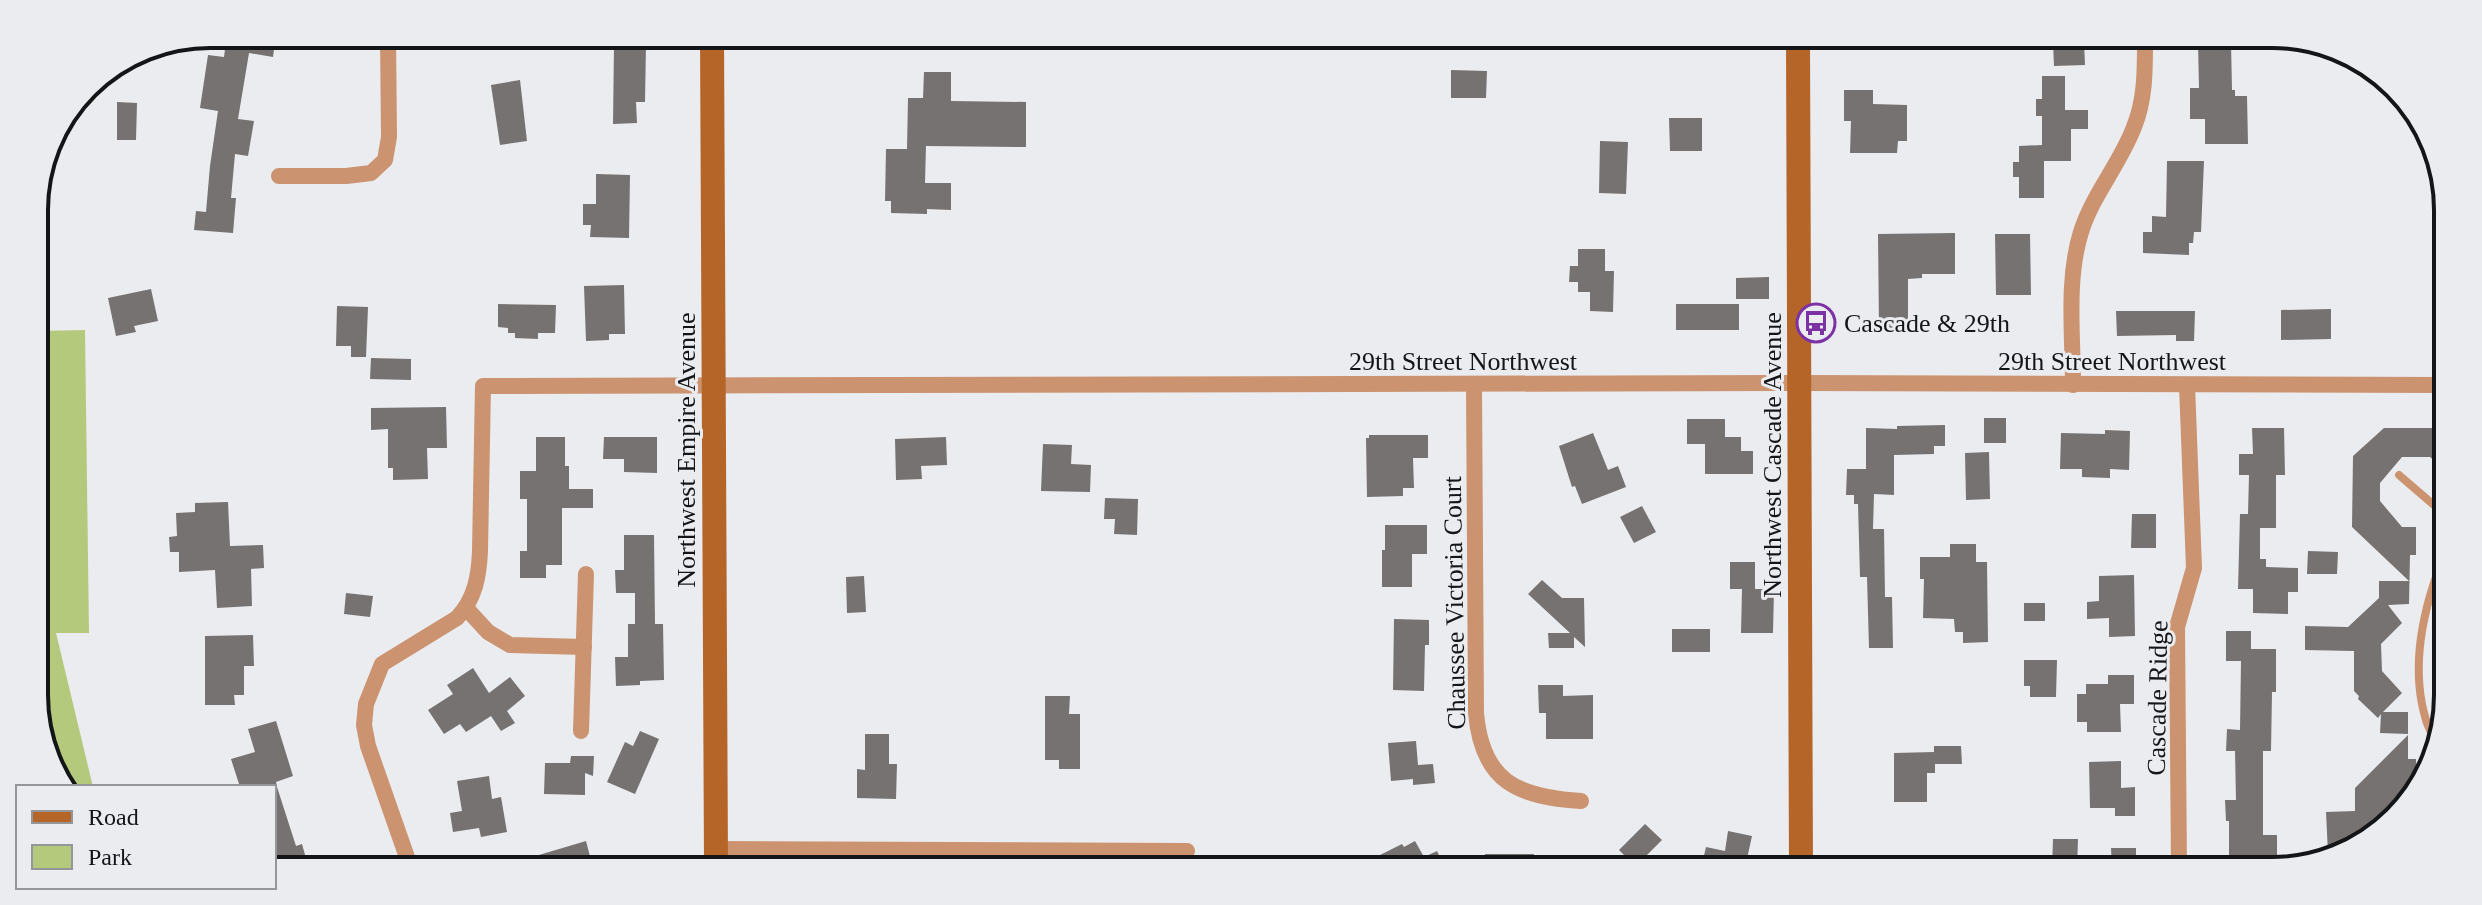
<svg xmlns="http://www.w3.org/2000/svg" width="2482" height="905" viewBox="0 0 2482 905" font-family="Georgia,serif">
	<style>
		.green { fill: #b5c97c }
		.building { fill: #767271 }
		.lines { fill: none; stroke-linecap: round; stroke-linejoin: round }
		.lane { stroke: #cb936f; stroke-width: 8 }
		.street { stroke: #cb936f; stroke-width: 16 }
		.secondary { stroke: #b66528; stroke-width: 24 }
		.labels { text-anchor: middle; stroke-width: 6; stroke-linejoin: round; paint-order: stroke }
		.poi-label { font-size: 26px; fill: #141517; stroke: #eaecf0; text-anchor: start }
		.street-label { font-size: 26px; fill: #141517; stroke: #eaecf0 }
		.rim { fill: none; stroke: #141517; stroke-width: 4 }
	</style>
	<rect width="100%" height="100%" fill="#eaecf0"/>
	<path class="green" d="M85,330L89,633H56L93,787H66L37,729L35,331Z"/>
	<g class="building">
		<path d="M227,34H276L273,57L249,53L238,119L254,121L248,156L235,154L231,198H236L233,233L194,230L196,211L206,212L210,166L218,111L200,108L208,55L224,57Z"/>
		<path d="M2053,42H2084L2085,65L2054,66Z"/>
		<path d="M2198,43H2231L2232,90H2235V96H2247L2248,144H2205V119H2190V88H2199Z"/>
		<path d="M614,45H646L645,102H636L637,123L613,124Z"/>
		<path d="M1451,70L1487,71L1486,98H1451Z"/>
		<path d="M924,72H951V101L1026,102V147L926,146L925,183H951V210L927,209V214L891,213V201H885L886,149H907L908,98H923Z"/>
		<path d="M2042,76H2065V110H2088V129H2071V161H2044V198H2019V177H2013V162H2019V146L2042,145V116H2036V99H2042Z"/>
		<path d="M520,80L527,141L500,145L491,85Z"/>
		<path d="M1844,90H1873V104L1907,105V141H1898L1897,153H1850L1851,121H1844Z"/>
		<path d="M117,102L137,103L136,140H117Z"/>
		<path d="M1669,118H1702V151H1670Z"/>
		<path d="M1600,141L1628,142L1626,194L1599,193Z"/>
		<path d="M2167,161H2204L2201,232H2194L2193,243H2189V255L2143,253V232H2152V216L2166,217Z"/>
		<path d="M596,174L630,175L629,238L590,237L591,225H583V204H596Z"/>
		<path d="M1955,233V274H1922V278L1908,279V328H1879L1878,234Z"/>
		<path d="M1995,234H2030L2031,295H1996Z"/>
		<path d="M1578,249H1605V271H1614L1613,312L1590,311V292H1578V282H1569L1570,266H1578Z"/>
		<path d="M1769,277V299H1736V278Z"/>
		<path d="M624,285L625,334H609V340L586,341L584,286Z"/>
		<path d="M151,289L158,321L134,326L136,332L116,336L108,298Z"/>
		<path d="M498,304L556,305L555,333H538V339L515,338V333H508V328L498,327Z"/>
		<rect x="1676" y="304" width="63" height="26"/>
		<path d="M337,306L368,307L366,357H351V346H336Z"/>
		<path d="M2331,309V339L2281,340V310Z"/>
		<path d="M2116,311H2195L2194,341H2176V335L2117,336Z"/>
		<path d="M371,358L411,359V380L370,379Z"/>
		<path d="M446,407L447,448H427L428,479L393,480V468H388V429L371,430V408Z"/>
		<rect x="1984" y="418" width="22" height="25"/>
		<path d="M1687,419H1725V437H1741V451H1753V474H1705V444H1687Z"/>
		<path d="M1945,425V446H1934V454L1894,455V495L1874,494L1873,529H1884L1885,597H1892L1893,648H1869L1867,577H1860L1858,504H1854V495H1846L1847,469H1866V428L1897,429V426Z"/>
		<path d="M2252,428H2284L2285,475H2276V528H2260V559H2266V567L2298,568V592H2288V614L2253,613V589H2238L2240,514H2248L2249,475H2239V454H2253Z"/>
		<path d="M2384,428H2443V468L2430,457H2402L2380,483V501L2402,527H2416V555H2410L2409,604L2388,605L2402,623L2381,644L2382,671L2402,693L2383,712H2408V734L2380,733L2381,714L2378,718L2358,699L2359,696L2354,691V651L2305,650V626L2348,627L2379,598V581H2409L2352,527L2353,456Z"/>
		<path d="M2105,430L2130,431L2129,470L2110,469V478L2082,477V469H2060L2061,433L2105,434Z"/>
		<path d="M1593,433L1608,470L1618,466L1626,487L1582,504L1575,486L1572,487L1559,446Z"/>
		<path d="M1369,435H1428V458H1413L1414,488H1403V496L1367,497L1366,438H1369Z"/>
		<path d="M536,437H565V466H569V489H593V508H562V565H546V578H520V551H527V499H520V471H536Z"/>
		<path d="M604,437H657V473L624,472V459H603Z"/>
		<path d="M946,437L947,465L921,466L922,479L896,480L895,439Z"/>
		<path d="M1043,444L1072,445L1071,464L1091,465L1090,492L1041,491Z"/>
		<path d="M1989,452L1990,499L1966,500L1965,453Z"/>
		<path d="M1105,498L1138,499L1137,535L1114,534L1115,519H1104Z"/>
		<path d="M228,502L230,546L263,545L264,568L251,569L252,606L217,608L215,570L179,572V552H170L169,537L177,536L176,513L195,512V503Z"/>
		<path d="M1642,506L1656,532L1634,543L1620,517Z"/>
		<path d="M2132,514H2156V548H2131Z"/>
		<path d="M1385,525H1427V554H1412V587H1382V550H1385Z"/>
		<path d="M624,535H654L655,624H663L664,680L640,681V685L616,686L615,657H628V624H635V593H616L615,570H624Z"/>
		<path d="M1950,544H1976V562H1987L1988,642L1963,643V632H1955L1954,619L1923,618L1924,579H1920V557H1950Z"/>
		<path d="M2308,551L2338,552L2337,574H2307Z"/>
		<path d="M1730,562H1755V589H1774L1773,633H1741L1742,589H1730Z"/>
		<path d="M2134,575L2135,636L2109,637V618L2087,619V602L2099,601V576Z"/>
		<path d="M864,576L866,612L847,613L846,577Z"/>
		<path d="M1542,580L1562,598H1584L1585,647L1574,637V648H1549L1548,633H1570L1528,594Z"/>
		<path d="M346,593L373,596L370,617L344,614Z"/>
		<rect x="2024" y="603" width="21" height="18"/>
		<path d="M1394,619L1429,620V645H1425L1424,691L1393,690Z"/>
		<rect x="1672" y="629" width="38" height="23"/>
		<path d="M2226,631H2251V649H2276V692H2272L2271,751H2263V835H2277V871L2243,870L2244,857H2229V821H2226L2225,800H2236L2235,751H2226L2227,729L2240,730L2241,661H2226Z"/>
		<path d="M253,635L254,666H244V695H234L235,705H205V636Z"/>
		<path d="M2024,660H2057L2056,697H2030V686H2024Z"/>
		<path d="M473,668L489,693L510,677L525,696L507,711L515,723L501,731L491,716L466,732L460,724L444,734L428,710L453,694L447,685Z"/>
		<path d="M2108,675H2134V704H2120L2121,732H2087V722H2077V694H2086V684H2108Z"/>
		<path d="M1538,685H1563V696L1593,695V739H1546V713H1539Z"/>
		<path d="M1045,696H1070L1069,714H1080V769H1059V760H1045Z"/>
		<path d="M276,721L293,776L276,782L277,787H240L231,759L255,752L248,729Z"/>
		<path d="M640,731L659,739L635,794L607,782L625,742L633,746Z"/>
		<path d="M865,734H889V764H897L896,799L857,798V769L865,770Z"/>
		<path d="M2408,735V759H2416L2417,782L2413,787H2405L2384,810V828L2379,835L2328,854L2326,812L2355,811V788Z"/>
		<path d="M1416,741L1418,765L1433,764L1435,783L1413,785V779L1391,781L1388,743Z"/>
		<path d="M1934,746H1961L1962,764H1935V773H1927V802H1894V753L1934,752Z"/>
		<path d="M571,756H594L593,776L585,773V795L544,794L545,763H570Z"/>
		<path d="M2121,761V788L2135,787V816H2115V808H2090L2089,762Z"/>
		<path d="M489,776L492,799L501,797L507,832L481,837L479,828L453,832L450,813L462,811L457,781Z"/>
		<path d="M277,787L296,846L302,844L307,862H274V788Z"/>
		<path d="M1645,824L1662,840L1644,858L1654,868H1617L1627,858L1619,850Z"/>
		<path d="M1728,831L1752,836L1745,868H1701L1706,847L1725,851Z"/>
		<path d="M2053,839H2078L2077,870H2052Z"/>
		<path d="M586,841L592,864L522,863V860Z"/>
		<path d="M1415,841L1424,857L1437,851L1445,867H1384L1378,856L1402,844L1404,847Z"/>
		<path d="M2111,848H2136V870H2112Z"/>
		<path d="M1485,854H1534V868L1485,867Z"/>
	</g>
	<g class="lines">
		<g class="lane">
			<path d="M2399,475L2442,512"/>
			<path d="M2439,749C2435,739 2429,730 2426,720C2410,668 2422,613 2441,563"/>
		</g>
		<g class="street">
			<path d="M279,176H346L371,173L385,160L389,137L388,35"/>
			<path d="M1474,385L1476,713C1482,782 1518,797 1581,801"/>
			<path d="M2073,385C2073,335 2066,280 2081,232C2093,194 2120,164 2134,127C2145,100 2145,72 2145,42"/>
			<path d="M466,608L488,632L510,645L584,647"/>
			<path d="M581,731L586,574"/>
			<path d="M716,849L1187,851"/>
			<path d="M409,863L368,746L364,725L366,704L382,664L457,618C475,599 479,576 480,551L483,386L1800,383L2444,385"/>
			<path d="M2179,870L2177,627L2194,568L2187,385"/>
		</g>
		<g class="secondary">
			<path d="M712,36L716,864"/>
			<path d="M1798,41L1801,869"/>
		</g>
	</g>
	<defs>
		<symbol id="bus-ring" viewBox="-11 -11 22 22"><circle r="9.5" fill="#eaecf0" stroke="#7d32a4" stroke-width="1.5"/><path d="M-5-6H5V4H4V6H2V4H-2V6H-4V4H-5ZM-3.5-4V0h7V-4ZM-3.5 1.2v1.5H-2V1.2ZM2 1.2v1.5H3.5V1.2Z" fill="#7d32a4"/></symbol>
	</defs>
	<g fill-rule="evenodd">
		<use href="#bus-ring" x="1794" y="301" width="44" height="44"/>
	</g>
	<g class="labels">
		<g class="poi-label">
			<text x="1844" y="332">Cascade &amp; 29th</text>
		</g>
		<g class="street-label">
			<text x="1463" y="370">29th Street Northwest</text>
			<text x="2112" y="370">29th Street Northwest</text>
			<text transform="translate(686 450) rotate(-90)" y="9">Northwest Empire Avenue</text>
			<text transform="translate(1772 455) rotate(-90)" y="9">Northwest Cascade Avenue</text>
			<text transform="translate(1454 603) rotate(-91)" y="9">Chaussee Victoria Court</text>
			<text transform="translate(2157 698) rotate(-89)" y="9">Cascade Ridge</text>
		</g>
	</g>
	<path d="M0 0H2482V905H0ZM210 48H2272A162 162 0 0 1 2434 210V695A162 162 0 0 1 2272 857H210A162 162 0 0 1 48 695V210A162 162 0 0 1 210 48Z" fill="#eaecf0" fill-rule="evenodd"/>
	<path class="rim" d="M210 48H2272A162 162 0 0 1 2434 210V695A162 162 0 0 1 2272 857H210A162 162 0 0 1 48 695V210A162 162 0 0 1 210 48Z"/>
	<rect x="16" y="785" width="260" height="104" fill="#eaecf0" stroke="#949699" stroke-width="2"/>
	<rect x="32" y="811" width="40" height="12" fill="#b66528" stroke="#949699" stroke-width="2"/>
	<text x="88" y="825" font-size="24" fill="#141517">Road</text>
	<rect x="32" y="845" width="40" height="24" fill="#b5c97c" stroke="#949699" stroke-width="2"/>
	<text x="88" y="865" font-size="24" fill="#141517">Park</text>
</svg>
